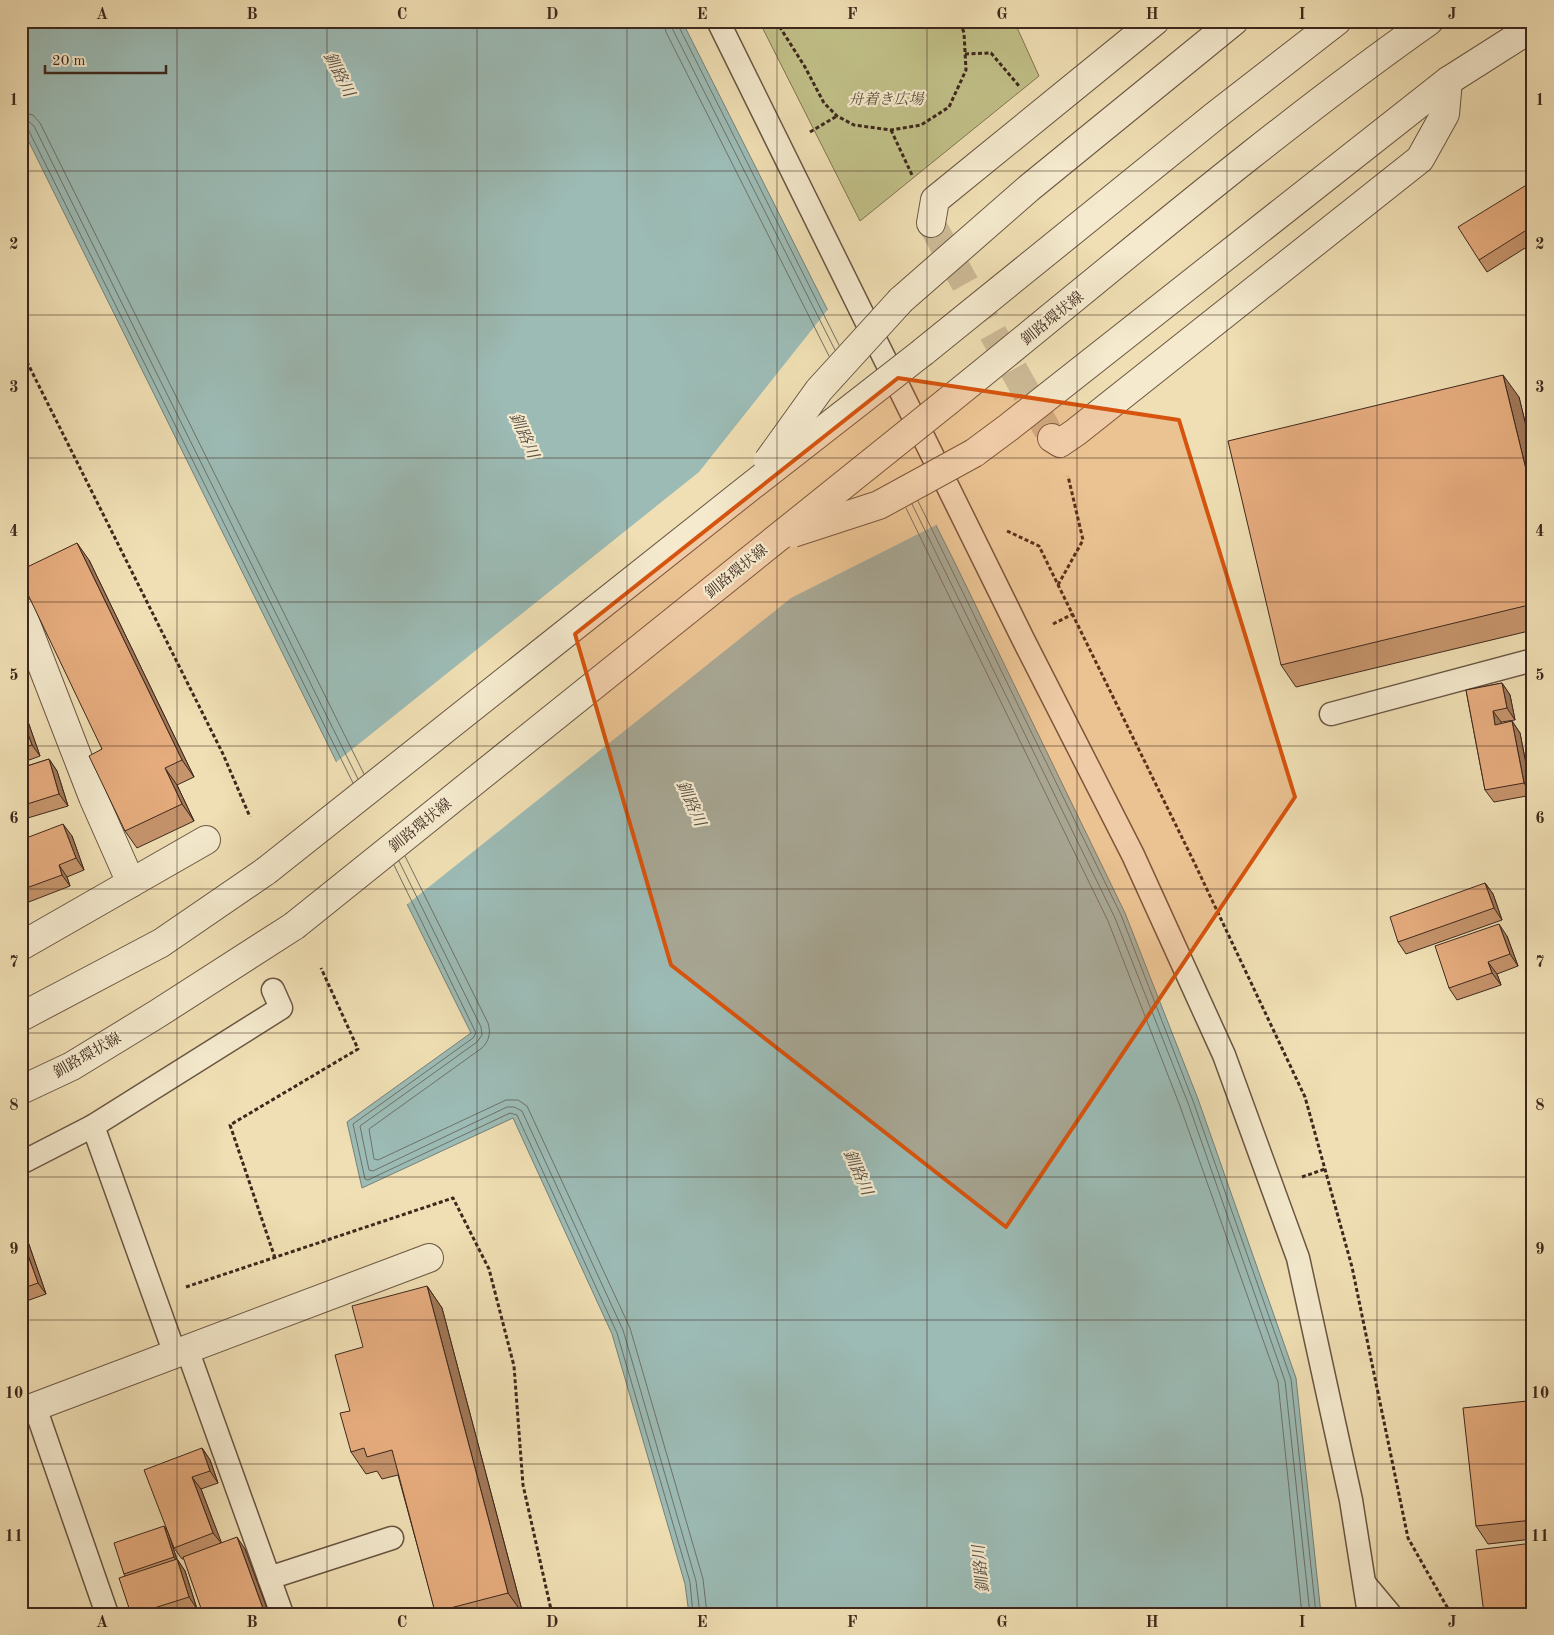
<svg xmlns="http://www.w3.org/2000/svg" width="1554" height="1635" viewBox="0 0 1554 1635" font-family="'Old Standard TT','Noto Serif JP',serif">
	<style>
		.green { fill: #c1c088; stroke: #807452 }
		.water { fill: #9cbbb5; stroke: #768078 }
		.pier { fill: #f0dfb4 }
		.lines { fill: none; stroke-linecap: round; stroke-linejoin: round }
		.shore { stroke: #6d7269; stroke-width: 1 }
		.minor-tunnel { stroke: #ccba96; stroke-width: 28; stroke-dasharray: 28 14; stroke-linecap: butt }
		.service-casing { stroke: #6a5643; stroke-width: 25 }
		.minor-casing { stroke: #6a5643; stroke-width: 30 }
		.tertiary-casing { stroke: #6a5643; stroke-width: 30 }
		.path { stroke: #3e281d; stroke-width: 3; stroke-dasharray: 4 2.5; stroke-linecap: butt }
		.service { stroke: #f5eace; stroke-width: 22 }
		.minor { stroke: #f5eace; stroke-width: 28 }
		.tertiary { stroke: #f5eace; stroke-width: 28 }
		.tertiary-bridge-casing { stroke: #6a5643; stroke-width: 30; stroke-linecap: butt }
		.tertiary-bridge { stroke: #f5eace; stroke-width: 28 }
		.wall { fill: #c6946c; stroke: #3e281d }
		.shaded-wall { fill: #a17858; stroke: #3e281d }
		.building { fill: #e6ac7e; stroke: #3e281d }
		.marked { fill: #d7540e; fill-opacity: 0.2; stroke: #d7540e; stroke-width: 4; stroke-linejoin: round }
		.grid { fill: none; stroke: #3e281d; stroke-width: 1; stroke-opacity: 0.55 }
		.labels { text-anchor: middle; stroke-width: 4.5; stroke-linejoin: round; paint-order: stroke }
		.park-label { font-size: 15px; font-style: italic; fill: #5f4e38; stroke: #f5eace }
		.street-label { font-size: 15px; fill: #3e281d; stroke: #f5eace }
		.water-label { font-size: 16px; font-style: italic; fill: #564d43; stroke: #f5eace }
		.neatline { fill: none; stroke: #3e281d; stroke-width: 2 }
		.grid-label { font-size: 16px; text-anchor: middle; font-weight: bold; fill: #3e281d }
	</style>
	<rect width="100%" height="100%" fill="#f0dfb4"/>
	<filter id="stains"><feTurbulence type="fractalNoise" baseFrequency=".004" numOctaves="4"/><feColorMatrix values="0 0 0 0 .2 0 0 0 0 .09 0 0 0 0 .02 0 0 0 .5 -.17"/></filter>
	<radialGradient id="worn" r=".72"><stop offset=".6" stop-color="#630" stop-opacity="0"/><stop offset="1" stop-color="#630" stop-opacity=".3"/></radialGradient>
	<path class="green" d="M759,21H1014L1039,76L860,221Z"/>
	<path class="water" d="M21,21H682L956,565L1125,913L1198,1099L1296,1378L1321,1614H689L685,1584L612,1334L513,1118L362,1188L347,1122L471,1033L21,126Z"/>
	<path class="pier" d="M829,308L938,524L791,598L405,906L335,763L699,472Z"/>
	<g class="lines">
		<g class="shore">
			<path d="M664,21L666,32L829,356"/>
			<path d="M671,21L672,28L835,350"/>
			<path d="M677,21L678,25L839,345"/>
			<path d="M21,112L33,115L40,123L364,774"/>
			<path d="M21,119L28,121L34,126L358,779"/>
			<path d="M21,126H25L28,129L353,783"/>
			<path d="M918,501L1121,915L1193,1101L1291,1379L1316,1614"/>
			<path d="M912,504L1115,918L1188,1103L1285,1381L1310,1614"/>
			<path d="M906,508L1108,921L1180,1106L1278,1382L1302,1614"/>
			<path d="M405,856L488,1023C491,1033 489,1041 482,1048L369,1129L374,1159L378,1160L506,1100H518L527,1106L630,1328L703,1579L707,1614"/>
			<path d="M399,861L481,1027L482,1035L477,1042L360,1126L369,1170L373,1171L507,1107H514L522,1111L623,1330L696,1581L700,1614"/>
			<path d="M394,865L476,1033L473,1038L353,1124L365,1179L368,1180L510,1113L517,1115L617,1333L690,1582L693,1614"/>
		</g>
		<path class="minor-tunnel" d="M931,223L1052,438"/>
		<defs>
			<g id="service">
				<path d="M718,21L1023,639L1133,855L1224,1055L1298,1258L1351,1500L1369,1614"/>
				<path d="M1331,714L1533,660"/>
				<path d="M93,1126L175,1354"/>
				<path d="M21,1163L93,1126L281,1008L273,990"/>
				<path d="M187,1349L282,1614"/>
				<path d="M35,1407L107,1614"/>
				<path d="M269,1578L392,1538"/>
				<path d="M1365,1584L1390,1614"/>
			</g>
			<g id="minor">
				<path d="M931,223L935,200L1155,21"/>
				<path d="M1052,438L1060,443L1076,432L1420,159L1445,114L1448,81"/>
				<path d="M21,611L93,797L131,883"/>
				<path d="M21,946L206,840"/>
				<path d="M21,1412L429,1258"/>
			</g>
			<g id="tertiary">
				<path d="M901,300L1029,188L1234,21"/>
				<path d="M923,352L1216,115L1337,21"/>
				<path d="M948,401C1107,273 1262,139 1429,21"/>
				<path d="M974,453L1009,427L1448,81L1533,27"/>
				<path d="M21,1017L161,943L266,871"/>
				<path d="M21,1090L72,1066L157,1014L294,926"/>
			</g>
		</defs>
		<use href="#service" class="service-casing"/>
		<use href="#minor" class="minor-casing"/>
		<use href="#tertiary" class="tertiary-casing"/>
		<g class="path">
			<path d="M776,21L805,67L824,103L837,116L854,125L891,130L921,125L949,107L966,70L964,33L960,21"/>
			<path d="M965,54L991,53L1019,86"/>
			<path d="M891,130L912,175"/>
			<path d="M810,132L837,116"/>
			<path d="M21,350L223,754L250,817"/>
			<path d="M1007,531L1039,546L1194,862L1305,1097L1352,1267L1408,1538L1451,1614"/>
			<path d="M1058,585L1083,540L1068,476"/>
			<path d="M1053,624L1073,614"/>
			<path d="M1302,1177L1325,1169"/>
			<path d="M275,1258L230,1125L358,1049L321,968"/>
			<path d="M186,1287L453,1198L489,1269L514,1366L523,1485L552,1614"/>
		</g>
		<use href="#service" class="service"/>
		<use href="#minor" class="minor"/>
		<use href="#tertiary" class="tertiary"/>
		<defs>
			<g id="tertiary-bridge">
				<path d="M768,461L819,390L901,300"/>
				<path d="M793,533L879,505L974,453"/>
				<path d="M266,871L750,487L923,352"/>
				<path d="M294,926L948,401"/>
			</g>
		</defs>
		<use href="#tertiary-bridge" class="tertiary-bridge-casing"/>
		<use href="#tertiary-bridge" class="tertiary-bridge"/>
	</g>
	<g class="wall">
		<path d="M1533,181V243L1487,272L1479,260Z"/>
		<path d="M1519,397L1533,455V630L1296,687L1281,665Z"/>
		<path d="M89,560L194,777L177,785L194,821L137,848L125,831L102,749Z"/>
		<path d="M1502,683L1510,695L1515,720L1501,722V724L1512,721L1520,733L1532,795L1494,802L1485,790L1466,690Z"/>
		<path d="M21,710L26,716L40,756L21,763Z"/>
		<path d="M49,759L57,771L68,806L21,820V768Z"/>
		<path d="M72,836L84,870L67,877L70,886L21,905V840Z"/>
		<path d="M1485,883L1493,894L1502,920L1406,954L1398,942Z"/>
		<path d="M1507,936L1518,966L1497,974L1501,985L1457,1000L1449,988Z"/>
		<path d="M21,1230L26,1236L46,1294L21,1303Z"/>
		<path d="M427,1286L442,1308L523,1614H436L398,1475L382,1479L377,1471L366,1474L351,1452L350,1411Z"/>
		<path d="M1527,1401L1533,1408V1539L1488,1544L1476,1526Z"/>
		<path d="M202,1448L210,1460L218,1483L201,1489L221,1543L245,1549L182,1559L174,1548L168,1534L177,1559L185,1571L197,1609L181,1614H131L125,1576L124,1574L164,1526L168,1532Z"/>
	</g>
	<g class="shaded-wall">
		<path d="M1503,375L1519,397L1533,455V498Z"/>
		<path d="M77,543L89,560L194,777L182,760Z"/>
		<path d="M1502,683L1510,695L1515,720L1507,708Z"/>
		<path d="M21,710L26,716L40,756L32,745L21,715Z"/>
		<path d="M1493,711L1501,722L1504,737L1495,725Z"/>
		<path d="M1512,721L1520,733L1532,795L1524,783Z"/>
		<path d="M49,759L57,771L68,806L59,794Z"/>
		<path d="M165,768L177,785L194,821L182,804Z"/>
		<path d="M63,824L72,836L84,870L76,858Z"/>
		<path d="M59,865L67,877L70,886L62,875Z"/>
		<path d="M1485,883L1493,894L1502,920L1494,908Z"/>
		<path d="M1499,924L1507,936L1518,966L1510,954Z"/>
		<path d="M1488,962L1497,974L1501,985L1492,973Z"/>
		<path d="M21,1230L26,1236L46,1294L38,1283L21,1236Z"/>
		<path d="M427,1286L442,1308L523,1614L508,1593Z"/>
		<path d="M1527,1401L1533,1408V1449Z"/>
		<path d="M202,1448L210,1460L218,1483L210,1471Z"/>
		<path d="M192,1477L201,1489L222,1544L213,1533Z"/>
		<path d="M164,1526L168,1532L178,1563L174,1557Z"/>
		<path d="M237,1537L245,1549L269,1614H265Z"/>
		<path d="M177,1559L185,1571L197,1609L189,1597Z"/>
	</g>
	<g class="building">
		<path d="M1533,181V226L1479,260L1458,227Z"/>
		<path d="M1503,375L1533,498V604L1281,665L1228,441Z"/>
		<path d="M77,543L182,760L165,768L182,804L125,831L89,756L102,749L21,580V570Z"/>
		<path d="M1502,683L1507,708L1493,711L1495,725L1512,721L1524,783L1485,790L1466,690Z"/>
		<path d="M21,715L32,745L21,748Z"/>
		<path d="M49,759L59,794L21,806V768Z"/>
		<path d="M63,824L76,858L59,865L62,875L21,890V840Z"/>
		<path d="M1485,883L1494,908L1398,942L1390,917Z"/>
		<path d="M1499,924L1510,954L1488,962L1492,973L1449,988L1435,946Z"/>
		<path d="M21,1236L38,1283L21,1289Z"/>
		<path d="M427,1286L508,1593L435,1612L392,1450L367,1457L364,1448L351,1452L340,1413L350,1411L335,1355L363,1347L352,1306Z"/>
		<path d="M1527,1401L1533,1449V1520L1476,1526L1463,1408Z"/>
		<path d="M202,1448L210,1471L192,1477L213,1533L174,1548L144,1470Z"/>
		<path d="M164,1526L174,1557L124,1574L114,1543Z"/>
		<path d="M237,1537L265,1614H203L183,1557Z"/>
		<path d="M1533,1543V1614H1484L1476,1550Z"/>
		<path d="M177,1559L189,1597L135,1614H131L119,1578Z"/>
	</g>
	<path class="marked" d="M898,378L1179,420L1295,797L1006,1227L671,965L575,634Z"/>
	<path class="grid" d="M177,21V1614M327,21V1614M477,21V1614M627,21V1614M777,21V1614M927,21V1614M1077,21V1614M1227,21V1614M1377,21V1614M21,171H1533M21,315H1533M21,458H1533M21,602H1533M21,746H1533M21,889H1533M21,1033H1533M21,1177H1533M21,1320H1533M21,1464H1533"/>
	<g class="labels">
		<g class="park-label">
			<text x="886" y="104">舟着き広場</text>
		</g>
		<g class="street-label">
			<text transform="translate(1052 318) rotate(-39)" y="5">釧路環状線</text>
			<text transform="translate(736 571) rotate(-39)" y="5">釧路環状線</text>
			<text transform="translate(420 825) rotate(-39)" y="5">釧路環状線</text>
			<text transform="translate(87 1055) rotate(-30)" y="5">釧路環状線</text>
		</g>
		<g class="water-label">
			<text transform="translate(340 74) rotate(63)" y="6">釧路川</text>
			<text transform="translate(525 435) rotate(66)" y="6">釧路川</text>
			<text transform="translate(692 803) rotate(66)" y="6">釧路川</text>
			<text transform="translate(859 1172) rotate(66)" y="6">釧路川</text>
			<text transform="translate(980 1569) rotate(-96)" y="6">釧路川</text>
		</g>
	</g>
	<rect width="1554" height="1635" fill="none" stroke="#f0dfb4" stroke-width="55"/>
	<path d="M45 65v8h121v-8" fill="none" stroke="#3e281d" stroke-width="2.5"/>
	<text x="52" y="65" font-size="15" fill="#3e281d" stroke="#f5eace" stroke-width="4" paint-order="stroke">20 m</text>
	<rect x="28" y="28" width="1498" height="1580" class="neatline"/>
	<g class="grid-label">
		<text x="102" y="19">A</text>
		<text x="252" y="19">B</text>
		<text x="402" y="19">C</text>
		<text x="552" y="19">D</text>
		<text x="702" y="19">E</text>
		<text x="852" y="19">F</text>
		<text x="1002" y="19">G</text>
		<text x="1152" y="19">H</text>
		<text x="1302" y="19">I</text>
		<text x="1452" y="19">J</text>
		<text x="14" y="105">1</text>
		<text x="1540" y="105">1</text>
		<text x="14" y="249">2</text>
		<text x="1540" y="249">2</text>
		<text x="14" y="392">3</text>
		<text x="1540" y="392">3</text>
		<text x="14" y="536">4</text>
		<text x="1540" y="536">4</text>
		<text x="14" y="680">5</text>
		<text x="1540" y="680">5</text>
		<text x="14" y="823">6</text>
		<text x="1540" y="823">6</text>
		<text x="14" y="967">7</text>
		<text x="1540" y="967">7</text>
		<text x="14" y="1110">8</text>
		<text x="1540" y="1110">8</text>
		<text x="14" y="1254">9</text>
		<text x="1540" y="1254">9</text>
		<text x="14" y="1398">10</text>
		<text x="1540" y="1398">10</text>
		<text x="14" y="1541">11</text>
		<text x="1540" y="1541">11</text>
		<text x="102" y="1627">A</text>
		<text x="252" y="1627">B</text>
		<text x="402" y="1627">C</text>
		<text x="552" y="1627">D</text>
		<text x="702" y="1627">E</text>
		<text x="852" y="1627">F</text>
		<text x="1002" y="1627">G</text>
		<text x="1152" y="1627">H</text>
		<text x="1302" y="1627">I</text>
		<text x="1452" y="1627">J</text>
	</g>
	<rect width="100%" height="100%" filter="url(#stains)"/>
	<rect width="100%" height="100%" fill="url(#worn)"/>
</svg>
